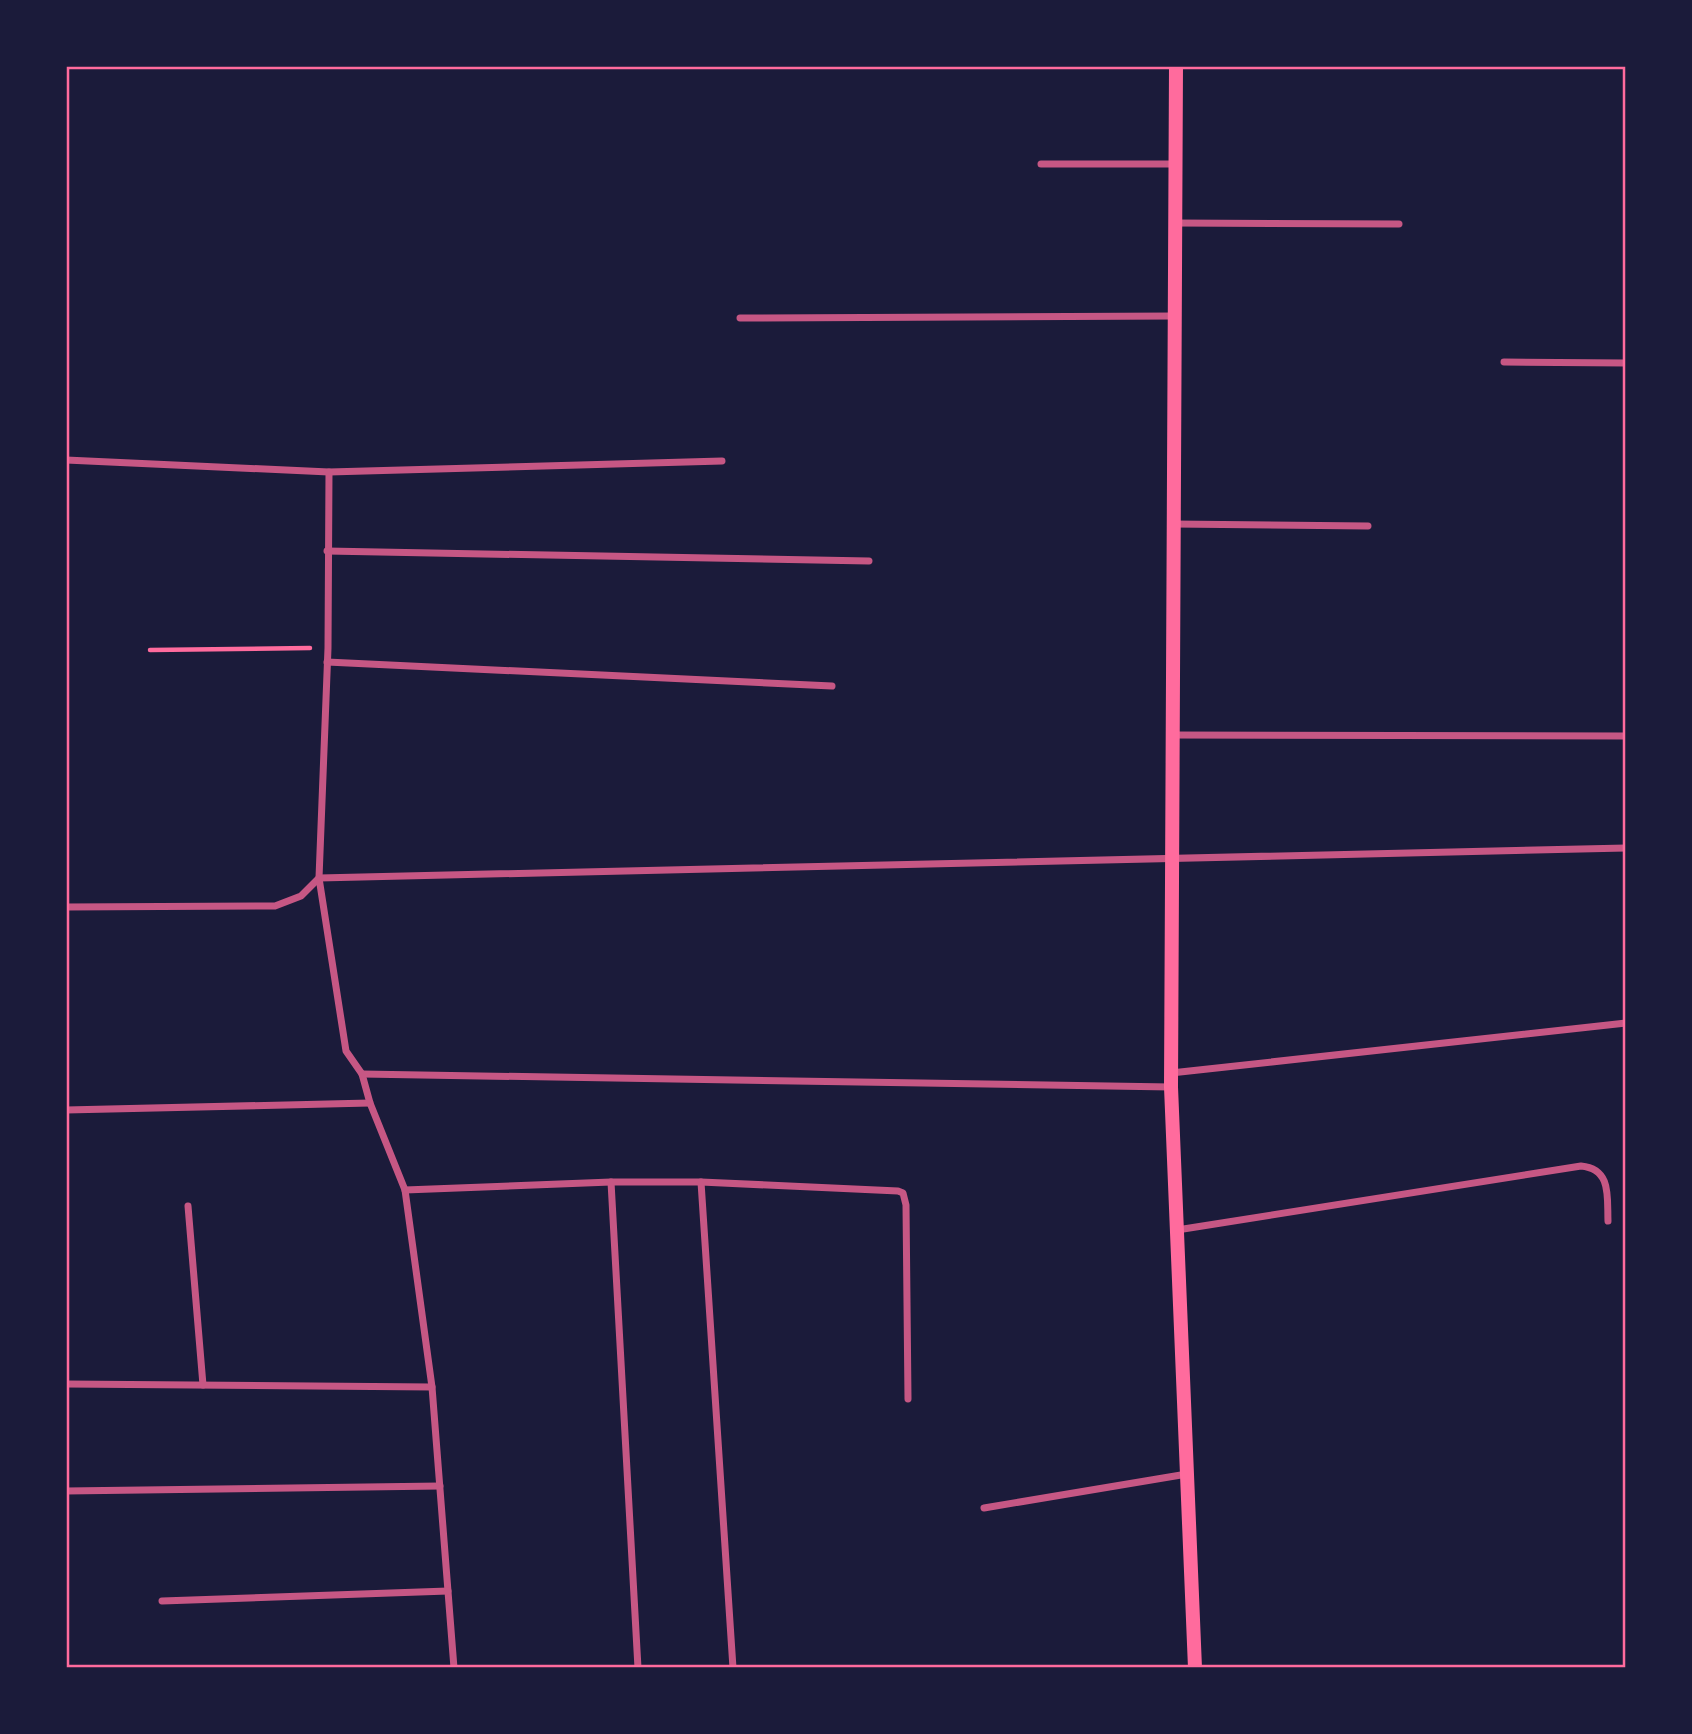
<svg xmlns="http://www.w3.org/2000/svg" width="1692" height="1734" viewBox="0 0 1692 1734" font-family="'DejaVu Sans',sans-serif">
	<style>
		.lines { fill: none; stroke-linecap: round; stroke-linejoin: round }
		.path { stroke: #ff6b9d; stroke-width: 4.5 }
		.minor { stroke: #c65784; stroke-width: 7 }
		.secondary { stroke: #ff6b9d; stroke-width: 14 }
		.neatline { fill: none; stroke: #ff6b9d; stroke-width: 2.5 }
	</style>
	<rect width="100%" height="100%" fill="#1b1b3a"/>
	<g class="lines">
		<path class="path" d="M150,650L310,648"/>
		<g class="minor">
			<path d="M1041,164H1175"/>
			<path d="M1175,223L1399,224"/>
			<path d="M740,318L1174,316"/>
			<path d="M1504,362L1626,363"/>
			<path d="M66,460L329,472L722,461"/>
			<path d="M329,472L328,648L319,878L346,1051L362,1074L370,1103L405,1190L432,1387L454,1668"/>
			<path d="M1173,524L1368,526"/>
			<path d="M327,551L869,561"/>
			<path d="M327,662L832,686"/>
			<path d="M1172,735L1626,736"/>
			<path d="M66,907L275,906L301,896L319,878L1626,848"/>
			<path d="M1171,1073L1626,1023"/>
			<path d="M362,1074L1171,1087"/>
			<path d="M66,1110L370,1103"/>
			<path d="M611,1182L638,1668"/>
			<path d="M701,1182L733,1668"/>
			<path d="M405,1190L611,1182H701L898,1191L903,1193L906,1205L908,1399"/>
			<path d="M188,1206L203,1385"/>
			<path d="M1177,1230L1581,1166C1612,1169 1607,1197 1608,1221"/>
			<path d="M66,1384L432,1387"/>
			<path d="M66,1491L440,1486"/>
			<path d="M984,1508L1187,1474"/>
			<path d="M162,1601L448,1591"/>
		</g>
		<path class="secondary" d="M1176,66L1171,1087L1195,1668"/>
	</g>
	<rect width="1692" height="1734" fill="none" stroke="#1b1b3a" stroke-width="136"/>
	<rect x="68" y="68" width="1556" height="1598" class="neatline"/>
</svg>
